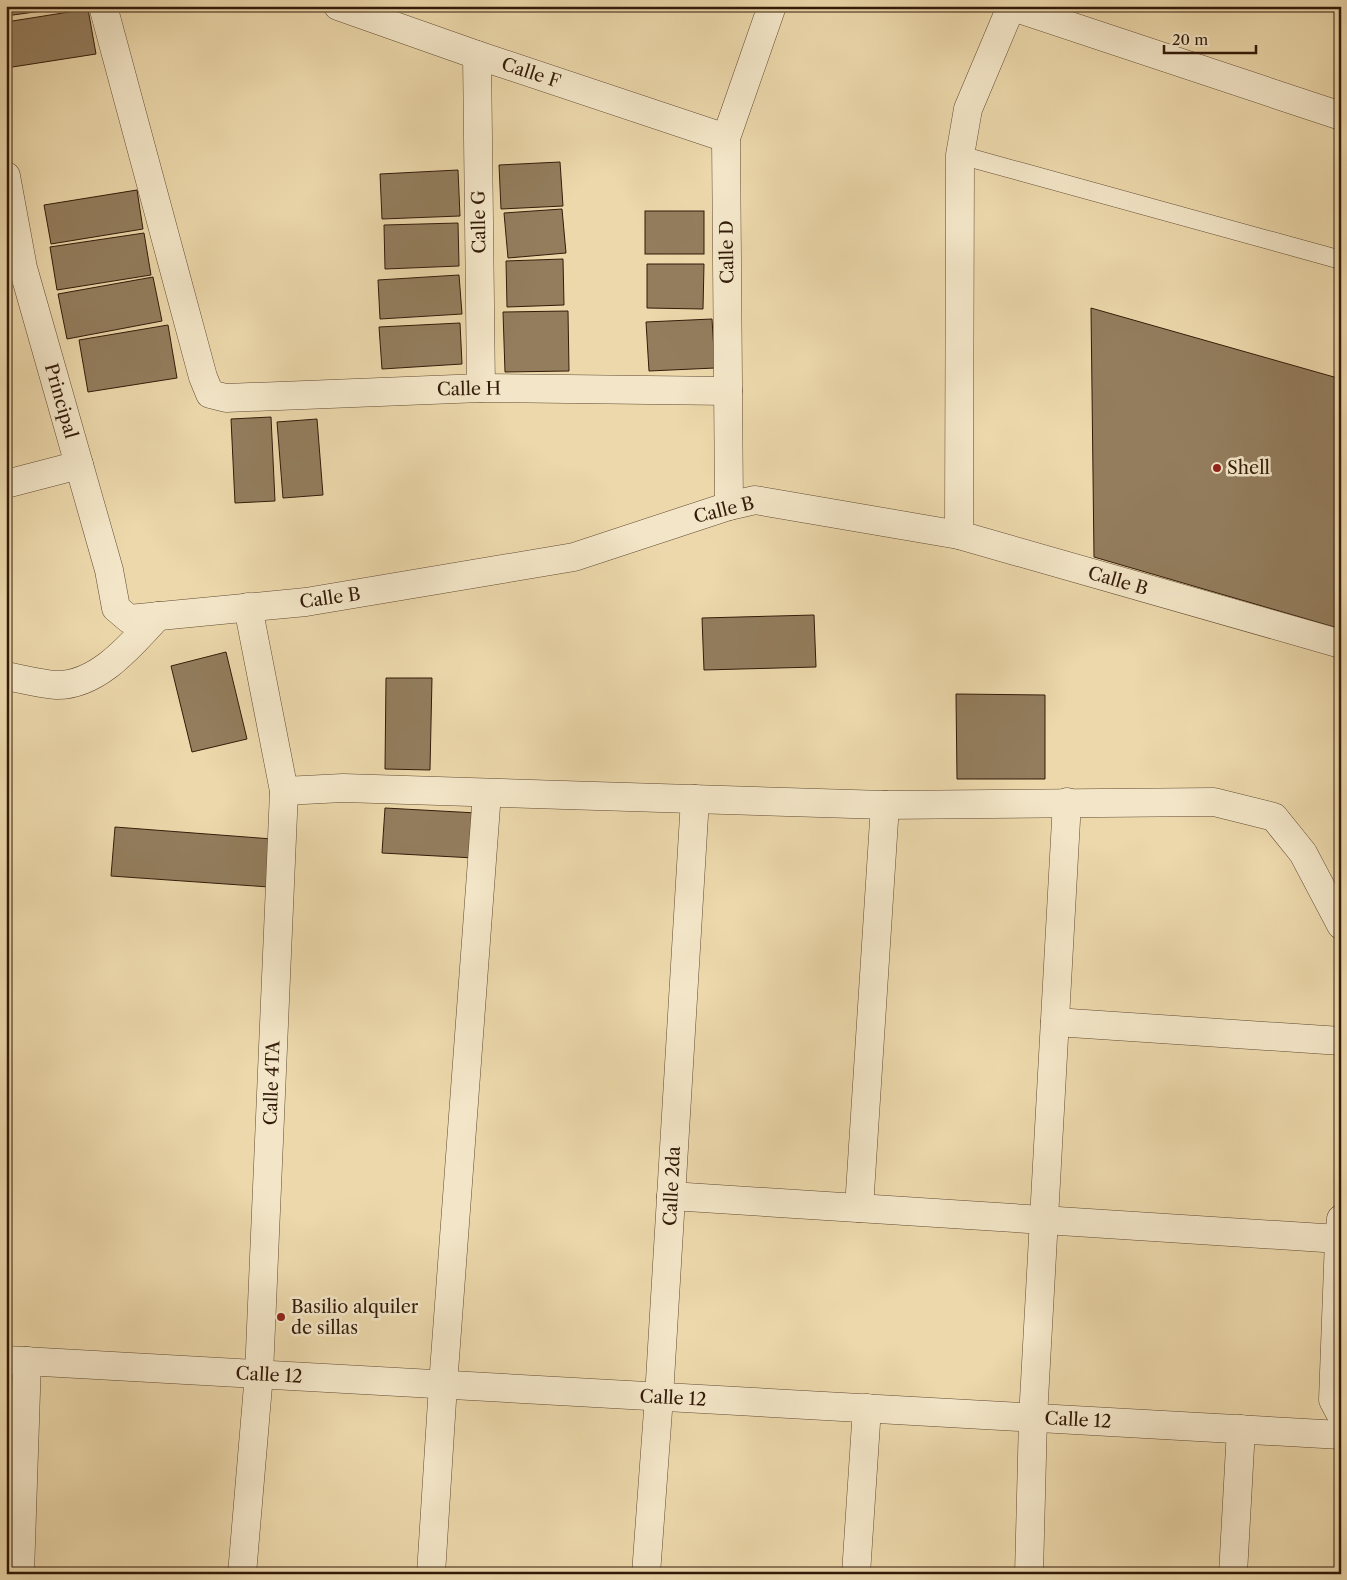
<svg xmlns="http://www.w3.org/2000/svg" width="1347" height="1580" viewBox="0 0 1347 1580" font-family="'Libre Caslon Text',serif">
	<style>
		.building { fill: #937d5d; stroke: #331b09 }
		.lines { fill: none; stroke-linecap: round; stroke-linejoin: round }
		.service-casing { stroke: #614a32; stroke-width: 19 }
		.minor-casing { stroke: #614a32; stroke-width: 29 }
		.service { stroke: #f3e6c8; stroke-width: 18 }
		.minor { stroke: #f3e6c8; stroke-width: 28 }
		.poi-dot { fill: #8f2418; stroke: #f3e6c8; stroke-width: 2 }
		.labels { text-anchor: middle; stroke-width: 5; stroke-linejoin: round; paint-order: stroke }
		.street-label { font-size: 18px; fill: #331b09; stroke: #f3e6c8 }
		.poi-label { font-size: 18px; fill: #331b09; stroke: #f3e6c8; text-anchor: start }
	</style>
	<rect width="100%" height="100%" fill="#ecd8ab"/>
	<filter id="stains"><feTurbulence type="fractalNoise" baseFrequency=".004" numOctaves="4"/><feColorMatrix values="0 0 0 0 .2 0 0 0 0 .09 0 0 0 0 .02 0 0 0 .5 -.17"/></filter>
	<radialGradient id="worn" r=".72"><stop offset=".6" stop-color="#630" stop-opacity="0"/><stop offset="1" stop-color="#630" stop-opacity=".3"/></radialGradient>
	<g class="building">
		<path d="M6,6H77L6,16Z"/>
		<path d="M88,9L96,54L6,68V22Z"/>
		<path d="M560,162L563,206L501,209L499,165Z"/>
		<path d="M458,170L460,216L382,219L380,174Z"/>
		<path d="M137,190L143,229L51,244L44,205Z"/>
		<path d="M562,209L566,253L508,258L504,213Z"/>
		<rect x="645" y="211" width="59" height="43"/>
		<path d="M458,223L459,266L385,269L384,225Z"/>
		<path d="M144,233L151,275L57,290L50,247Z"/>
		<path d="M563,259L564,305L507,307L506,261Z"/>
		<path d="M647,264H704L703,309L647,308Z"/>
		<path d="M459,275L462,314L380,319L378,280Z"/>
		<path d="M153,277L162,321L67,339L58,294Z"/>
		<path d="M1091,308L1341,379V629L1094,557Z"/>
		<path d="M568,311L569,371L505,372L503,312Z"/>
		<path d="M712,319L715,368L649,371L646,322Z"/>
		<path d="M460,323L462,364L382,369L379,327Z"/>
		<path d="M168,325L177,378L88,392L79,340Z"/>
		<path d="M271,417L275,501L235,503L231,419Z"/>
		<path d="M317,419L323,495L283,498L277,422Z"/>
		<path d="M814,615L816,667L704,670L702,618Z"/>
		<path d="M226,652L247,739L192,752L171,666Z"/>
		<path d="M386,678H432L430,770L385,769Z"/>
		<path d="M956,694L1045,695V779H957Z"/>
		<path d="M385,808L477,813L474,858L382,853Z"/>
		<path d="M115,827L272,839L269,887L111,876Z"/>
	</g>
	<g class="lines">
		<defs>
			<path id="service" d="M960,155L1341,260"/>
			<g id="minor">
				<path d="M103,6L203,377L210,394L226,398L481,388L728,391"/>
				<path d="M338,6L477,55L726,138"/>
				<path d="M1010,6L1341,116"/>
				<path d="M477,55L481,388"/>
				<path d="M6,176L23,268L109,570L116,608L129,619L306,602L574,557L729,506L755,500L959,535L1341,644"/>
				<path d="M6,484L79,465"/>
				<path d="M729,506L726,138L772,6"/>
				<path d="M959,535L960,155L968,109L1011,7"/>
				<path d="M6,676C22,679 40,684 56,685C98,686 132,644 158,616"/>
				<path d="M284,791L343,788L885,805L1214,802L1274,817L1303,853L1341,925"/>
				<path d="M1055,1022L1341,1041"/>
				<path d="M671,1196L1339,1239"/>
				<path d="M859,1208L885,805"/>
				<path d="M1341,1219L1339,1239L1333,1400L1341,1415"/>
				<path d="M6,1360L1341,1435"/>
				<path d="M20,1574L27,1361"/>
				<path d="M242,1574L259,1374L284,791L248,607"/>
				<path d="M431,1574L443,1385L487,793"/>
				<path d="M646,1574L659,1397L695,799"/>
				<path d="M856,1574L867,1408"/>
				<path d="M1029,1574L1033,1418L1067,802"/>
				<path d="M1233,1574L1241,1429"/>
			</g>
		</defs>
		<use href="#service" class="service-casing"/>
		<use href="#minor" class="minor-casing"/>
		<use href="#service" class="service"/>
		<use href="#minor" class="minor"/>
	</g>
	<g class="poi-dot">
		<circle cx="1217" cy="468" r="5"/>
		<circle cx="281" cy="1317" r="5"/>
	</g>
	<g class="labels">
		<g class="street-label">
			<text transform="translate(531 73) rotate(18)" y="6">Calle F</text>
			<text transform="translate(479 222) rotate(-91)" y="6">Calle G</text>
			<text transform="translate(727 252) rotate(-91)" y="6">Calle D</text>
			<text transform="translate(469 389) rotate(-1)" y="6">Calle H</text>
			<text transform="translate(61 401) rotate(74)" y="6">Principal</text>
			<text transform="translate(724 510) rotate(-14)" y="6">Calle B</text>
			<text transform="translate(1118 581) rotate(16)" y="6">Calle B</text>
			<text transform="translate(330 598) rotate(-8)" y="6">Calle B</text>
			<text transform="translate(272 1083) rotate(-88)" y="6">Calle 4TA</text>
			<text transform="translate(672 1186) rotate(-87)" y="6">Calle 2da</text>
			<text transform="translate(269 1375) rotate(3)" y="6">Calle 12</text>
			<text transform="translate(673 1398) rotate(3)" y="6">Calle 12</text>
			<text transform="translate(1078 1420) rotate(3)" y="6">Calle 12</text>
		</g>
		<g class="poi-label">
			<text x="1227" y="474">Shell</text>
			<text x="291" y="1313">Basilio alquiler<tspan x="291" dy="21">de sillas</tspan></text>
		</g>
	</g>
	<rect width="1347" height="1580" fill="none" stroke="#ecd8ab" stroke-width="25"/>
	<rect x="8" y="8" width="1332" height="1565" fill="none" stroke="#331b09" stroke-width="2.5"/>
	<rect x="12" y="12" width="1322" height="1555" fill="none" stroke="#331b09"/>
	<path d="M1164 45v8h92v-8" fill="none" stroke="#331b09" stroke-width="2.5"/>
	<text x="1172" y="45" font-size="15" fill="#331b09" stroke="#f3e6c8" stroke-width="4" paint-order="stroke">20 m</text>
	<rect width="100%" height="100%" filter="url(#stains)"/>
	<rect width="100%" height="100%" fill="url(#worn)"/>
</svg>
